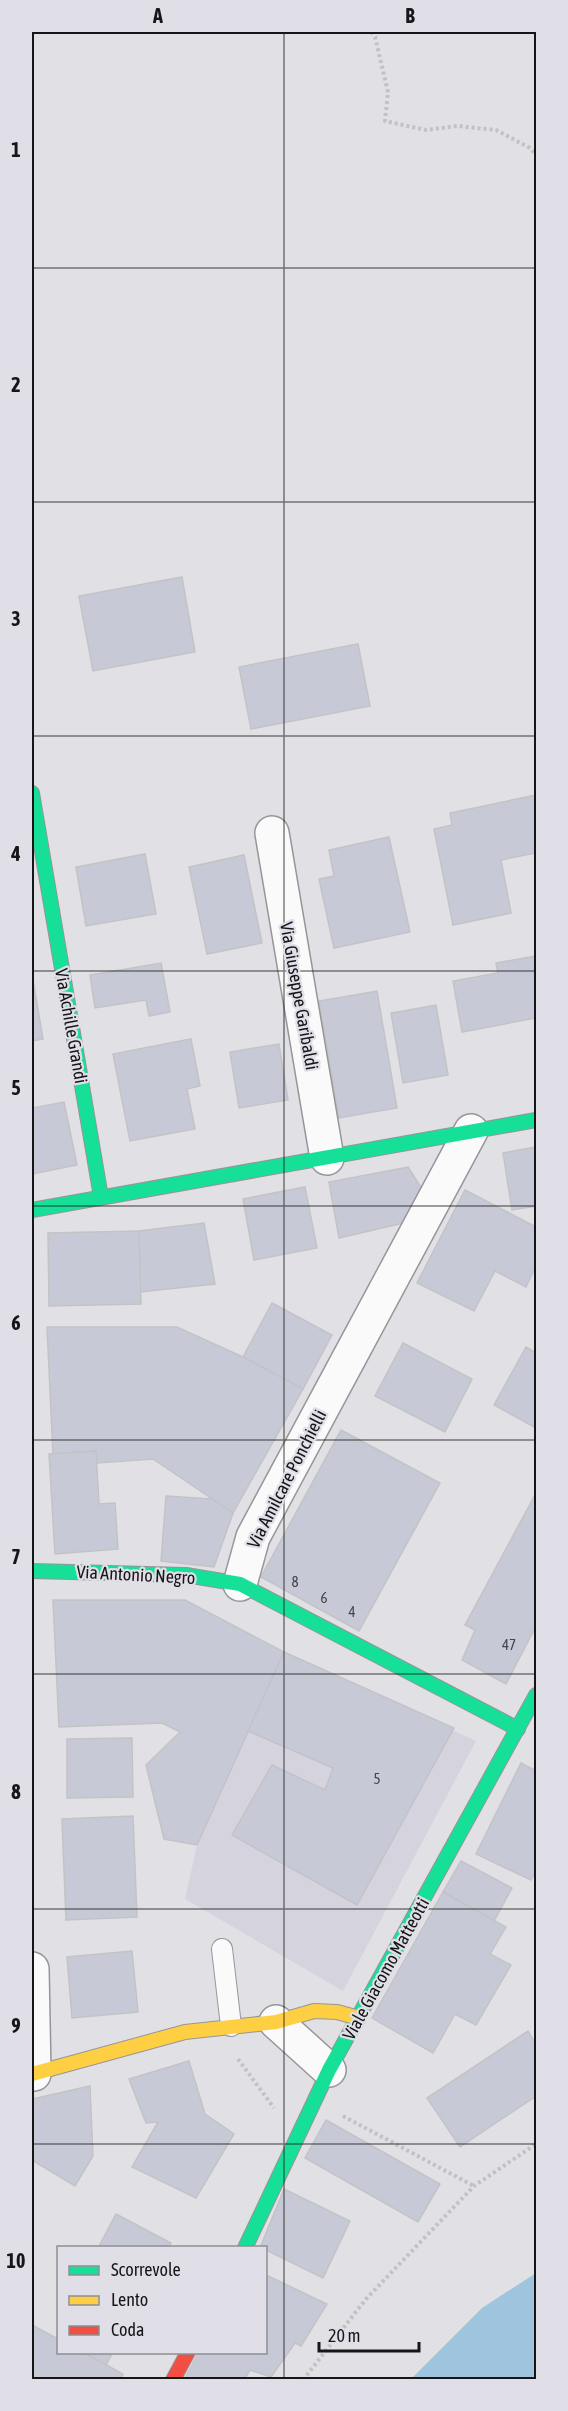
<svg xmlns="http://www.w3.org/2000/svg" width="568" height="2411" viewBox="0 0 568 2411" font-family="'Asap Condensed',sans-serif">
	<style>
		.built { fill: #d5d3de }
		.water { fill: #9ec5dd }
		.building { fill: #c7cad6; stroke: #c3c3c7; stroke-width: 1.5 }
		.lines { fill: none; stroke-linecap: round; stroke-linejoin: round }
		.lane-casing { stroke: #969599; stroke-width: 22 }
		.street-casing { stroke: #969599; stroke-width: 36 }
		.fast-casing { stroke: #969599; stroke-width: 16 }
		.slow-casing { stroke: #969599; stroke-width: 16 }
		.jam-casing { stroke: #969599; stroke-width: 16 }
		.path { stroke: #c2c2c4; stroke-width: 4; stroke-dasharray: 3 3; stroke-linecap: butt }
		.lane { stroke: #fafafb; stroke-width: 20 }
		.street { stroke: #fafafb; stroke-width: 33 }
		.fast { stroke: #16e098; stroke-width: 14 }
		.slow { stroke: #ffcf43; stroke-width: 14 }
		.jam { stroke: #f24e42; stroke-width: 14 }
		.grid { fill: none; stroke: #161518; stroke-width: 1.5; stroke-opacity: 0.55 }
		.labels { text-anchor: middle; stroke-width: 4.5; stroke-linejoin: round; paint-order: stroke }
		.number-label { font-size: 15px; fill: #45454a }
		.street-label { font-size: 18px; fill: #161518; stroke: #e0dee7 }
		.neatline { fill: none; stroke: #161518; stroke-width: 2 }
		.grid-label { font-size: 20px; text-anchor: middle; font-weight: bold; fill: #161518 }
	</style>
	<rect width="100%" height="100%" fill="#e1e0e5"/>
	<path class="built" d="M284,1652L476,1741L343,1991L185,1899L197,1845Z"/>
	<path class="water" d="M536,2273V2379H411L482,2308Z"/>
	<g class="building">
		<path d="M182,577L195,652L93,671L79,596Z"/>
		<path d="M358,644L370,706L251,729L239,667Z"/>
		<path d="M536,795V853L501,860L511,913L453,925L434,829L452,825L450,813Z"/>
		<path d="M389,837L410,932L334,948L319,879L334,876L329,850Z"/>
		<path d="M145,854L156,914L86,926L76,867Z"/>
		<path d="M244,855L262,943L207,954L189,867Z"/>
		<path d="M536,956V1018L462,1032L453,981L498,973L496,963Z"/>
		<path d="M161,963L170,1012L149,1016L146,1000L95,1008L90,975Z"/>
		<path d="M32,974L43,1039L32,1041Z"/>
		<path d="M377,991L397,1108L339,1118L319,1001Z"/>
		<path d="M436,1005L448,1075L403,1083L391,1013Z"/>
		<path d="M191,1039L200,1086L187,1089L195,1129L130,1141L113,1054Z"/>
		<path d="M279,1044L288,1100L239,1108L230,1052Z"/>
		<path d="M64,1102L77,1165L32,1174V1108Z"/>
		<path d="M536,1147V1206L512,1210L503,1153Z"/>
		<path d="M408,1167L422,1189L403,1223L339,1238L329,1182Z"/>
		<path d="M305,1187L317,1248L254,1260L243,1199Z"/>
		<path d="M465,1190L536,1227V1266L526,1287L495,1271L474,1311L417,1283Z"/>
		<path d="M204,1223L215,1284L140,1292L139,1231Z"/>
		<path d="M139,1231L141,1304L49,1306L48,1233Z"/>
		<path d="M272,1303L332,1335L303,1389L243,1357Z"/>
		<path d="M47,1327H177L243,1357L303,1389L233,1513L153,1459L97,1463L96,1451L53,1454Z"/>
		<path d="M403,1343L472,1379L445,1432L375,1396Z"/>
		<path d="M526,1347L536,1353V1428L494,1405Z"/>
		<path d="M341,1430L440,1483L359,1631L261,1577Z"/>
		<path d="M96,1451L99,1504L115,1503L118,1549L55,1554L49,1454Z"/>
		<path d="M536,1493V1626L506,1684L462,1660L475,1630L465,1625Z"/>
		<path d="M166,1496L212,1499L233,1513L214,1567L161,1561Z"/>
		<path d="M53,1600H185L284,1652L197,1845L164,1839L146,1765L180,1732L162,1723L59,1727Z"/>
		<path d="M284,1652L454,1728L357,1905L232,1835L272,1765L325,1790L333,1768L248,1731Z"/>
		<path d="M132,1738L133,1797L67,1798V1739Z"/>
		<path d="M521,1763L536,1771V1870L531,1880L476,1854Z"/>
		<path d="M133,1816L137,1917L66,1920L62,1819Z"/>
		<path d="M461,1861L512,1888L494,1921L443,1892Z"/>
		<path d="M443,1892L506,1927L490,1954L511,1965L476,2025L455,2014L433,2053L372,2018Z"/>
		<path d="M132,1951L138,2012L72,2018L67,1957Z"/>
		<path d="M528,2031L536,2044V2096L460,2147L427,2098Z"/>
		<path d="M189,2061L205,2114L234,2134L196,2198L132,2167L158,2122L146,2123L129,2079Z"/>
		<path d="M90,2086L93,2156L75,2186L32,2160V2099Z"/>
		<path d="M326,2120L440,2184L418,2222L305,2158Z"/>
		<path d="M284,2189L350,2221L323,2278L266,2250V2248H260Z"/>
		<path d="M116,2214L171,2243L168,2248H98Z"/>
		<path d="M266,2275L327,2304L301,2346L295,2343L271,2377L250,2370L244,2380H184L199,2352H266Z"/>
		<path d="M32,2325L58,2339V2352H83L123,2374L121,2380H32Z"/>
		<path d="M83,2352H113L106,2365Z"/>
	</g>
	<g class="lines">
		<defs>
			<path id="lane" d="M222,1949L231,2026"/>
			<g id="street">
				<path d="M272,833L327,1158"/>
				<path d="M240,1584L253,1537L471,1131"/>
				<path d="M32,1969L34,2074"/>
				<path d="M276,2022L329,2070"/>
			</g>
			<g id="fast">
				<path d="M32,793L101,1197"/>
				<path d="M32,1210L536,1120"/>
				<path d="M32,1571L186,1575L240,1584L518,1729"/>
				<path d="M245,2248L329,2070L536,1695"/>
			</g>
			<path id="slow" d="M32,2074L185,2032L276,2022L314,2011L337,2012L359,2018"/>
			<path id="jam" d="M173,2380L188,2352"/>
		</defs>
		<use href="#lane" class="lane-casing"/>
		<use href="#street" class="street-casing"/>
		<use href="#fast" class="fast-casing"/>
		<use href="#slow" class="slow-casing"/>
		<use href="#jam" class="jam-casing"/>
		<g class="path">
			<path d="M371,32L375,37L388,92L385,121L426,130L457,126L496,130L530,148L536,155"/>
			<path d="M238,2059L274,2108"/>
			<path d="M343,2116L474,2186"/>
			<path d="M303,2380L366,2299L474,2186L536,2144"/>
		</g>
		<use href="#lane" class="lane"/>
		<use href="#street" class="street"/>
		<use href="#fast" class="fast"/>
		<use href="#slow" class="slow"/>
		<use href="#jam" class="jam"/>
	</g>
	<path class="grid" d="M284,32V2380M32,268H536M32,502H536M32,736H536M32,971H536M32,1206H536M32,1440H536M32,1674H536M32,1909H536M32,2144H536"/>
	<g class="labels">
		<g class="number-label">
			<text x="295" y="1587">8</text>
			<text x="324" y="1603">6</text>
			<text x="352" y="1617">4</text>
			<text x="509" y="1650">47</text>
			<text x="377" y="1784">5</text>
		</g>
		<g class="street-label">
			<text transform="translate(299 996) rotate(80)" y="6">Via Giuseppe Garibaldi</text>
			<text transform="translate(71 1026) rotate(80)" y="6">Via Achille Grandi</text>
			<text transform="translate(287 1479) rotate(-63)" y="6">Via Amilcare Ponchielli</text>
			<text transform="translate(136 1575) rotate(3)" y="6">Via Antonio Negro</text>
			<text transform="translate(386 1969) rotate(-61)" y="6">Viale Giacomo Matteotti</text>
		</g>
	</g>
	<rect width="568" height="2411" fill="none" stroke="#e0dee7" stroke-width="66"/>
	<rect x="57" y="2246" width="210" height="108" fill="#e0dee7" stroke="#8f8e94" stroke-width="1.5"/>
	<rect x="69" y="2266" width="30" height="9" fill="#16e098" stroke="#8f8e94" stroke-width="1.5"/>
	<text x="111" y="2276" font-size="18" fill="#161518">Scorrevole</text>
	<rect x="69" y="2296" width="30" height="9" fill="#ffcf43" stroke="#8f8e94" stroke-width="1.5"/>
	<text x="111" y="2306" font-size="18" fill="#161518">Lento</text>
	<rect x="69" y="2326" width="30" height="9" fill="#f24e42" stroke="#8f8e94" stroke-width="1.5"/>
	<text x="111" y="2336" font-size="18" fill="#161518">Coda</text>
	<path d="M319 2342v9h100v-9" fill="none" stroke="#161518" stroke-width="3"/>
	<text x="328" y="2342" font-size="18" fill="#161518" stroke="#e0dee7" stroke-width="4.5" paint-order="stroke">20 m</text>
	<rect x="33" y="33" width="502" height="2345" class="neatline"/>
	<g class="grid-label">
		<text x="158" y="23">A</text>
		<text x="410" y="23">B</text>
		<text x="16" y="157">1</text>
		<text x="16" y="392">2</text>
		<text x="16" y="626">3</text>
		<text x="16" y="861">4</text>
		<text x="16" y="1095">5</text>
		<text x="16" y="1330">6</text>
		<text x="16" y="1564">7</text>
		<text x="16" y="1799">8</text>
		<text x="16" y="2033">9</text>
		<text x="16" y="2268">10</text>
	</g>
</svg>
